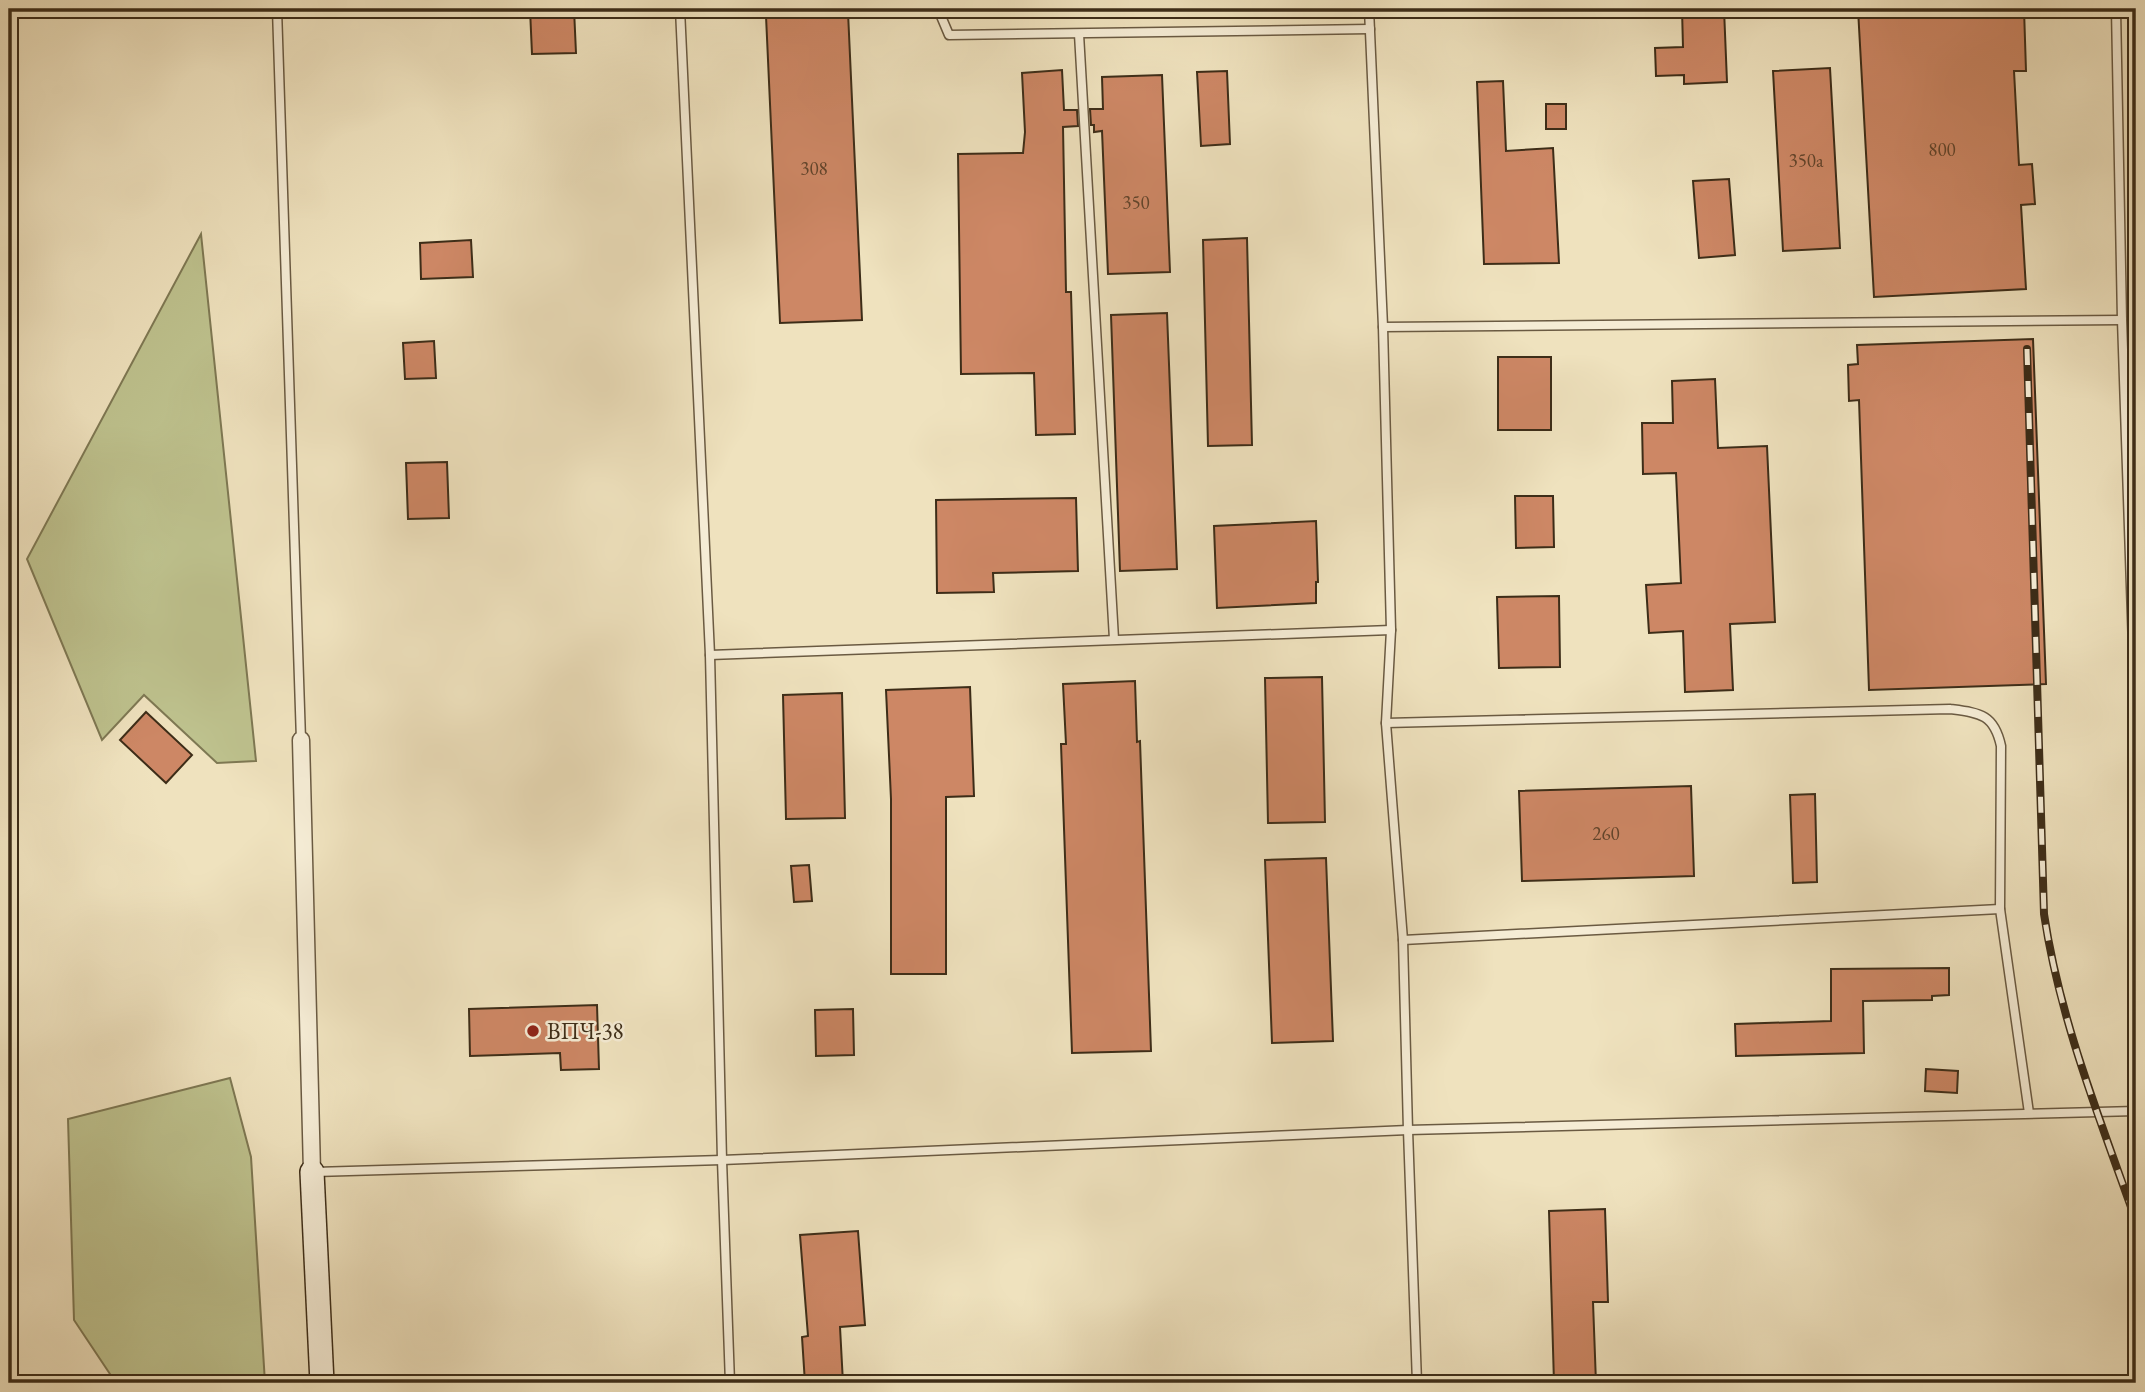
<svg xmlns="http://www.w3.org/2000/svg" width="2145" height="1392" viewBox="0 0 2145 1392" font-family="'EB Garamond',serif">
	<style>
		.green { fill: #bec28e; stroke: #7e7853; stroke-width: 2 }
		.building { fill: #cd8765; stroke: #3d2d18; stroke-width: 2 }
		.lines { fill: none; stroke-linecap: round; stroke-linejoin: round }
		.lane-casing { stroke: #6a5a42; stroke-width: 11 }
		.street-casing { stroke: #6a5a42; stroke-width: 19 }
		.secondary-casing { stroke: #3d2d18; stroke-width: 26 }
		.lane { stroke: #f5ecd5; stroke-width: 8 }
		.street { stroke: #f5ecd5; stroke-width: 16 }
		.secondary { stroke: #f5ecd5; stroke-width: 23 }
		.rail-casing { stroke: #3d2d18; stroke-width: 8 }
		.rail { stroke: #f5ecd5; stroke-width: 5; stroke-dasharray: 16; stroke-linecap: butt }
		.poi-dot { fill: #8f2418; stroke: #f5ecd5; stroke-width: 2.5 }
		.labels { text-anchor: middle; stroke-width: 5; stroke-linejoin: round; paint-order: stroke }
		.number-label { font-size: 19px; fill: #61442b }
		.poi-label { font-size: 23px; fill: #3d2d18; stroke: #f5ecd5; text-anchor: start }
	</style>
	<rect width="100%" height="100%" fill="#efe2be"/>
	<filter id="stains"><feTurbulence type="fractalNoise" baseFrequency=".00286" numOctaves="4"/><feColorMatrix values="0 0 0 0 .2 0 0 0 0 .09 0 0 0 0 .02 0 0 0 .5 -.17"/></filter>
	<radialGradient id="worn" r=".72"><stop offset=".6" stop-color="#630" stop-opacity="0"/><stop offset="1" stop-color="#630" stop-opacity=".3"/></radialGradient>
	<g class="green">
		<path d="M201,234L256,761L217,763L144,695L102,740L27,559Z"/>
		<path d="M230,1078L251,1157L265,1383H116L74,1320L68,1119Z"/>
	</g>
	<g class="building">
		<path d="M530,9H574L576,53L532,54Z"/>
		<path d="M1682,9H1724L1727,82L1684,84V75L1656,76L1655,48L1683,47Z"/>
		<path d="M1858,9H2024L2026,71H2014L2019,165L2032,164L2035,204L2021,205L2026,289L1874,297Z"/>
		<path d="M848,12L862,320L780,323L766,16Z"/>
		<path d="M1830,68L1840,248L1783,251L1773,71Z"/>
		<path d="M1062,70L1064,110H1077L1078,126L1063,127L1066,292H1071L1075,434L1036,435L1034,373L961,374L958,154L1023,153L1025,132L1022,73Z"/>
		<path d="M1227,71L1230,144L1201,146L1197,72Z"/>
		<path d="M1162,75L1170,272L1108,274L1102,131L1094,132V125H1091L1090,109H1103L1102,77Z"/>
		<path d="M1503,81L1506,151L1553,148L1559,263L1484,264L1477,82Z"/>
		<rect x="1546" y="104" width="20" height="25"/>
		<path d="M1729,179L1735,255L1699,258L1693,181Z"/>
		<path d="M1247,238L1252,445L1208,446L1203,240Z"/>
		<path d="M471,240L473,277L421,279L420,243Z"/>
		<path d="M1167,313L1177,569L1120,571L1111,315Z"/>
		<path d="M2033,339L2046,684L1869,690L1859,400L1849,401L1848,365L1858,364L1857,345Z"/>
		<path d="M434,341L436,378L405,379L403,343Z"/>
		<rect x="1498" y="357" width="53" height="73"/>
		<path d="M1715,379L1718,448L1767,446L1775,622L1730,624L1733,690L1685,692L1683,631L1649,633L1646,585L1681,583L1676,473L1643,474L1642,423H1673L1672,381Z"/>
		<path d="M447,462L449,518L408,519L406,463Z"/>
		<path d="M1515,496H1553L1554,547L1516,548Z"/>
		<path d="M1076,498L1078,571L993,573L994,592L937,593L936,500Z"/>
		<path d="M1316,521L1318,582H1316V603L1217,608L1214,526Z"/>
		<path d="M1559,596L1560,667L1499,668L1497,597Z"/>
		<path d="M1322,677L1325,822L1268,823L1265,678Z"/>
		<path d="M1135,681L1137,742L1140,741L1151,1051L1072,1053L1061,744H1066L1063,684Z"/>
		<path d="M970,687L974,796L946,797V974H891V799L886,690Z"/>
		<path d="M842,693L845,818L786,819L783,695Z"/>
		<path d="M146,712L192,755L166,783L120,740Z"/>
		<path d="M1691,786L1694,876L1522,881L1519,791Z"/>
		<path d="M1815,794L1817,882L1793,883L1790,795Z"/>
		<path d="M1326,858L1333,1041L1272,1043L1265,860Z"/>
		<path d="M809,865L812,901L794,902L791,866Z"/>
		<path d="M1949,968V995L1932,996V1000L1863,1001L1864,1053L1736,1056L1735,1024L1831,1021V969Z"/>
		<path d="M597,1005L599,1069L561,1070L560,1053L470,1056L469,1009Z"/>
		<path d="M853,1009L854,1055L816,1056L815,1010Z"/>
		<path d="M1926,1069L1958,1071L1957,1093L1925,1091Z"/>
		<path d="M1605,1209L1608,1302H1593L1596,1383H1554L1549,1211Z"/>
		<path d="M858,1231L865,1325L840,1327L843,1383H805L802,1337L808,1336L800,1235Z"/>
	</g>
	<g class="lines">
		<defs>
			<g id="lane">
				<path d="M277,9L301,740"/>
				<path d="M680,9L710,655L722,1160L730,1383"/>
				<path d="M938,9L949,35L1370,29"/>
				<path d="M1369,9L1383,327L1391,630L1386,723L1403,940L1408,1130L1417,1383"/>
				<path d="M2116,9L2122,320L2136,736"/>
				<path d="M1079,34L1114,639"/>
				<path d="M1383,327L2122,320"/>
				<path d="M710,655L1391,630"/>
				<path d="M1386,723L1950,709C1980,713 1994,714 2001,746L2000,909L2029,1113"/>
				<path d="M1403,940L2000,909"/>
				<path d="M315,1172L722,1160L1408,1130L2136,1111"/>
			</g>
			<path id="street" d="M301,740L312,1172"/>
			<path id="secondary" d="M312,1172L322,1383"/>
		</defs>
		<use href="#lane" class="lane-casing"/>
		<use href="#street" class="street-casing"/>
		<use href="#secondary" class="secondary-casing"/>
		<use href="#lane" class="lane"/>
		<use href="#street" class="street"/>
		<use href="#secondary" class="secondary"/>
		<defs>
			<path id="rail" d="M2027,349L2044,914C2060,1021 2100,1119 2136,1221"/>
		</defs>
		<use href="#rail" class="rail-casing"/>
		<use href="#rail" class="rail"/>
	</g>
	<circle class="poi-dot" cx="533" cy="1031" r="7"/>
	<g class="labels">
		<g class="number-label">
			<text x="1942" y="156">800</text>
			<text x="1806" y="167">350a</text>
			<text x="814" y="175">308</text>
			<text x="1136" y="209">350</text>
			<text x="1606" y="840">260</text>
		</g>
		<g class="poi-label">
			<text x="547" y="1039">ВПЧ-38</text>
		</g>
	</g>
	<rect width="2145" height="1392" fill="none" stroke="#efe2be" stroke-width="35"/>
	<rect x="10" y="10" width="2124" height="1371" fill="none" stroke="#3d2d18" stroke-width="3.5"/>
	<rect x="18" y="18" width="2110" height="1357" fill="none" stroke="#3d2d18" stroke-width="2"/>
	<rect width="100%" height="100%" filter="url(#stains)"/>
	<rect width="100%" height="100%" fill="url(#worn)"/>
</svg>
